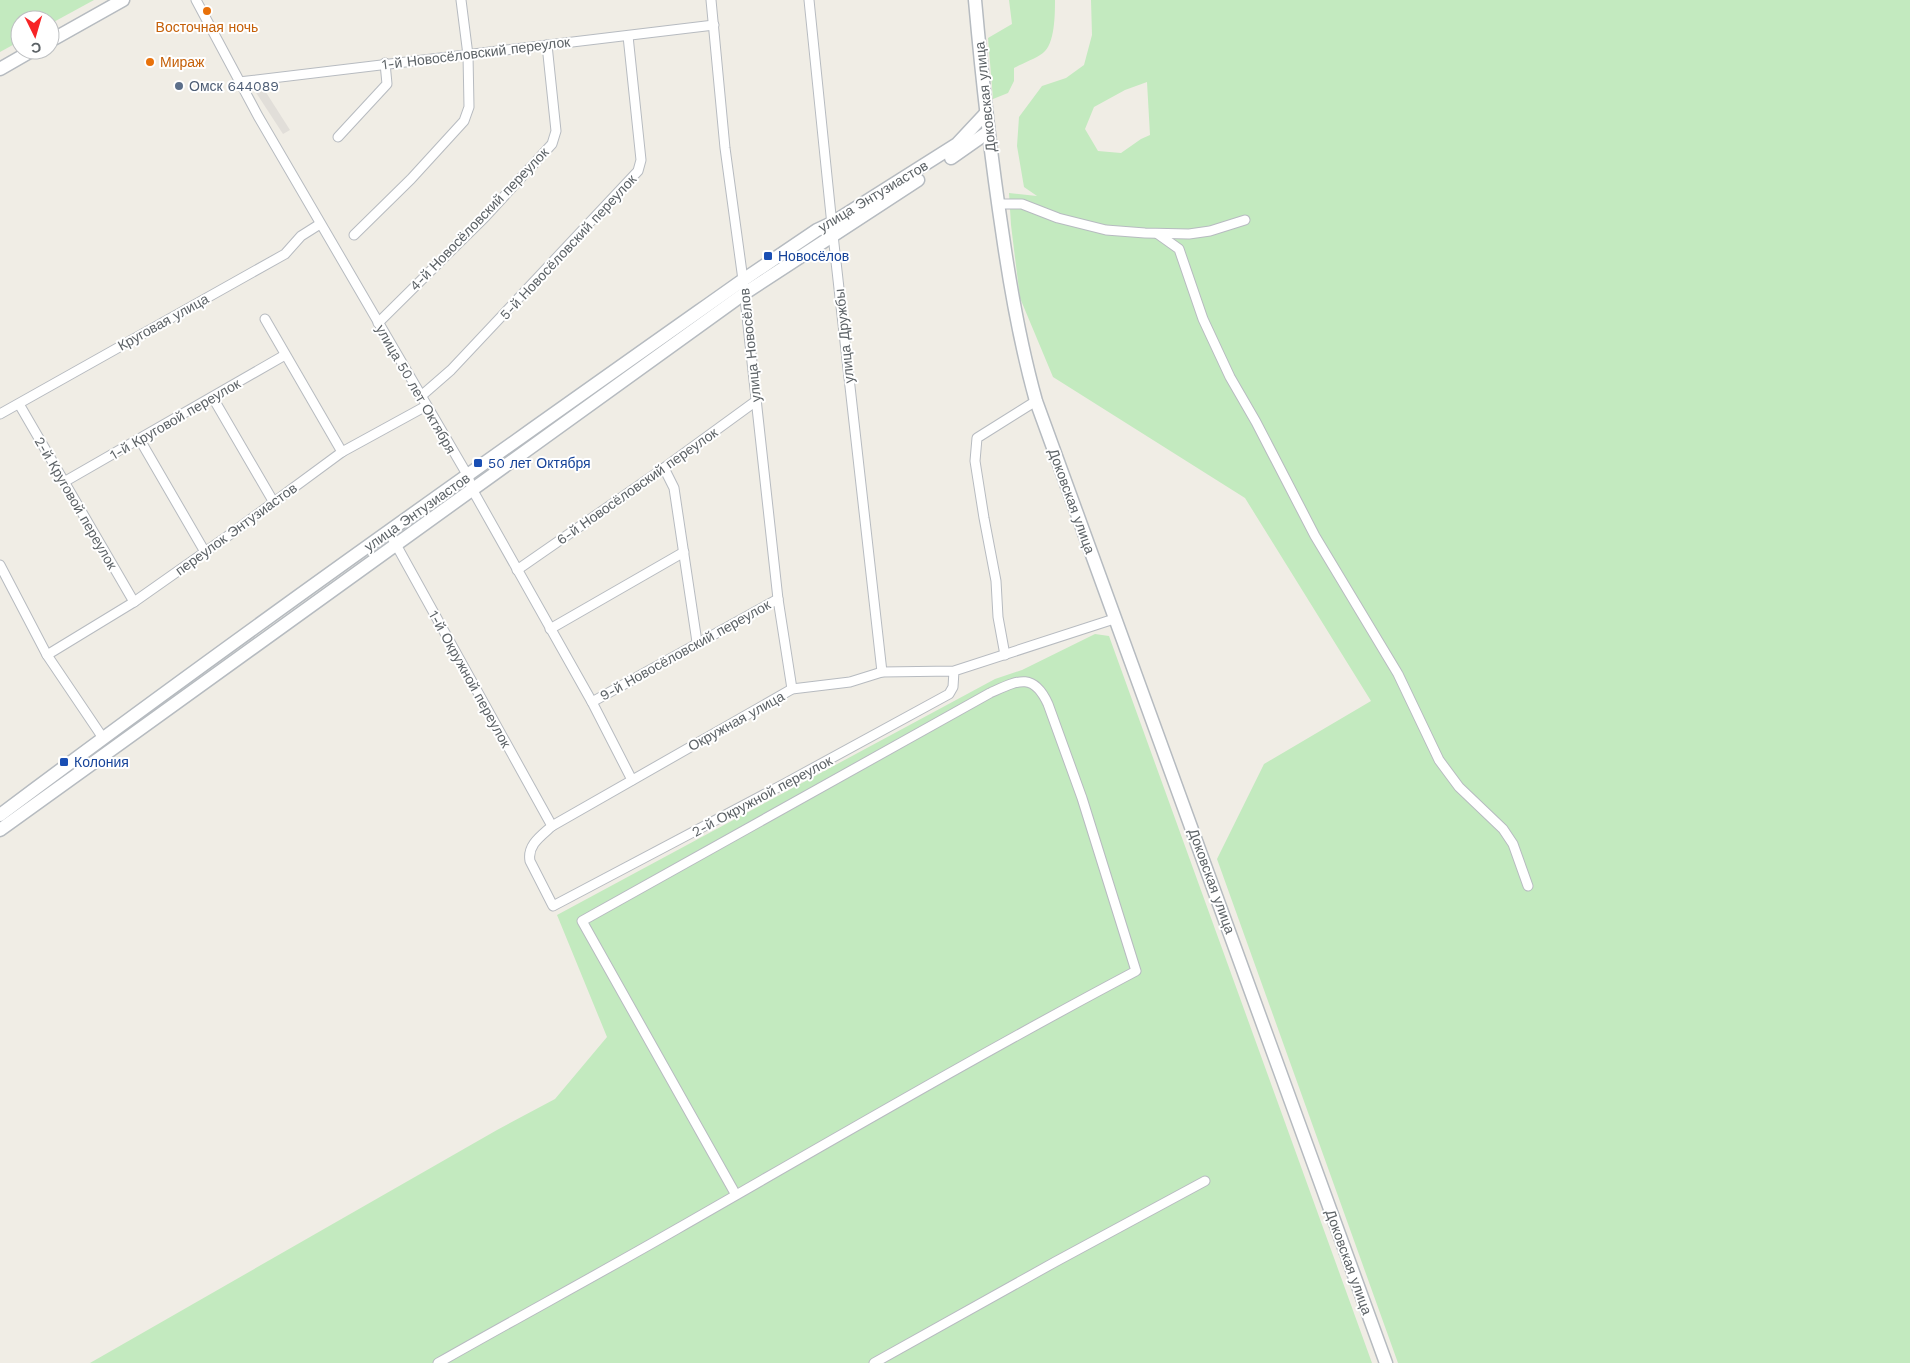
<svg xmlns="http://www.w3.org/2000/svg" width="1910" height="1363" viewBox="0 0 1910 1363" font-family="'Work Sans',sans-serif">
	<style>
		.industrial { fill: #e1ded9 }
		.green { fill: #c3eabf; fill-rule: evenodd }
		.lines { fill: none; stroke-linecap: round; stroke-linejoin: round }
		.street-casing { stroke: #b7bbc0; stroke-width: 11 }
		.secondary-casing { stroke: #b6bbc0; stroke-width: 15 }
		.street { stroke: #fff; stroke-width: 9 }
		.secondary { stroke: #fff; stroke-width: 12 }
		.food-dot { fill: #e8710a; stroke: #fff; stroke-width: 2 }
		.service-dot { fill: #5c6f8a; stroke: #fff; stroke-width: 2 }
		.transit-dot { fill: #1a4fb4; stroke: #fff; stroke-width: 2 }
		.labels { text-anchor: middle; stroke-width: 4; stroke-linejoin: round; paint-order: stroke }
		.food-label { font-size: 14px; fill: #c56008; stroke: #fff }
		.street-label { font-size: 14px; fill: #5c6266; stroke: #fff }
		.service-label { font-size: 14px; fill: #4e5e75; stroke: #fff; text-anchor: start }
		.transit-label { font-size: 14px; fill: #164399; stroke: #fff; text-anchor: start }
	</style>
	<rect width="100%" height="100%" fill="#f0ede5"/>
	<path class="industrial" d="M260,83L290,130L283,134L253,88Z"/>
	<g class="green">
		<path d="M0,0H94L50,24V20H20V41L0,52Z"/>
		<path d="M1009,0H1055C1055,14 1055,44 1043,53C1035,59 1023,63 1014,68V81L1008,93L993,99L988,38L1012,24Z"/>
		<path d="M1091,0H1910V1363H1398L1217,859L1264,764L1371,701L1245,498L1053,377L1020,298L1011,225L1009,193L1037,196L1024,187L1017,146L1019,117L1042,86L1066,78L1084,65L1092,35ZM1147,82L1150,135L1141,139L1121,153L1098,151L1085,129L1094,107L1125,90Z"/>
		<path d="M1095,634L1109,636L1372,1363H90L497,1130L555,1099L607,1037L557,915L995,679L1022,670Z"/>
	</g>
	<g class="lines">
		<defs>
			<g id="street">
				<path d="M196,0L258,116L468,476L472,489L592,702L632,780"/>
				<path d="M711,0L725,148L743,280L778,599L792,689"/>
				<path d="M809,0L833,235L882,672"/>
				<path d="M239,82L714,25"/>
				<path d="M338,137L387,84L385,63"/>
				<path d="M998,204H1022L1058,218L1106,230L1145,233L1189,234L1210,231L1245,220"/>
				<path d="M1158,234L1179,249L1203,319L1230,377L1256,422L1315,536L1398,674L1439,760L1459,787L1503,829L1513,844L1528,886"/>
				<path d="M354,235L411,179L464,121L469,107L468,55L461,0"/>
				<path d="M265,319L342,452"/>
				<path d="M378,323L485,217L552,144L556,131L547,45"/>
				<path d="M420,397L451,370L638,171L641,160L628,36"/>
				<path d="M213,398L273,501"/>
				<path d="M19,404L134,602"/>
				<path d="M0,414L285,254L301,236L320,224"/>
				<path d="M140,440L205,552"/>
				<path d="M664,468L674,488L697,642"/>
				<path d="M64,482L285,355"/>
				<path d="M389,532L552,826"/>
				<path d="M0,565L47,655L103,738"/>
				<path d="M517,570L664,468L756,401"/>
				<path d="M550,629L684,552"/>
				<path d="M47,655L134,602L232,533L342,452L426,406"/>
				<path d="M1005,655L998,617L996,581L984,518L975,461L977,438L1036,401"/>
				<path d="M954,671L953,687L949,694L784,784L553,906L530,861C527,845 541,836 552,826L792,689L850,682L882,672L954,671L1114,619"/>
				<path d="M592,702L778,599"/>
				<path d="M438,1363C517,1318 597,1275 677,1229C829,1142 981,1053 1136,971L1082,798L1048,704C1033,671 1017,681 990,693L582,921L736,1195"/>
				<path d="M874,1363L1055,1262L1205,1181"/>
			</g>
			<g id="secondary">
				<path d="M975,0C982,79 991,158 1003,237C1011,292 1021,347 1036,401L1386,1363"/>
				<path d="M50,41L123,0"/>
				<path d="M0,69L33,50"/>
				<path d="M951,158L988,132"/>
				<path d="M0,815C244,632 494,456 743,280L817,230L832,223L957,144L986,113"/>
				<path d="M0,830L745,293L918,180"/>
			</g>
		</defs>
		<use href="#street" class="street-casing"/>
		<use href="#secondary" class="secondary-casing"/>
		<use href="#street" class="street"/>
		<use href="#secondary" class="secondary"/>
	</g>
	<g class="food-dot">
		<circle cx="207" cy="11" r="5"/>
		<circle cx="150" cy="62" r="5"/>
	</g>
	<circle class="service-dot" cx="179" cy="86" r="5"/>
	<g class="transit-dot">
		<rect x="763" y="251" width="10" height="10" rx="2.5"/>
		<rect x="473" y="458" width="10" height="10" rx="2.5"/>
		<rect x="59" y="757" width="10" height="10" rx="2.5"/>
	</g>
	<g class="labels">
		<g class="food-label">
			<text x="207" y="32">Восточная ночь</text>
			<text x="160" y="67" text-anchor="start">Мираж</text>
		</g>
		<g class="street-label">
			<text transform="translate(476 53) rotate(-7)" y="5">1-й Новосёловский переулок</text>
			<text transform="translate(985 97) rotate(-96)" y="5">Доковская улица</text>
			<text transform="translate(873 196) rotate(-31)" y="5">улица Энтузиастов</text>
			<text transform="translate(479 219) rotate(-46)" y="5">4-й Новосёловский переулок</text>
			<text transform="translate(568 247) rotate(-47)" y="5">5-й Новосёловский переулок</text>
			<text transform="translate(163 322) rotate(-29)" y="5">Круговая улица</text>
			<text transform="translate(844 336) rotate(-96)" y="5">улица Дружбы</text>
			<text transform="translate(750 345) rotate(-96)" y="5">улица Новосёлов</text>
			<text transform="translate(416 389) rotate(60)" y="5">улица 50 лет Октября</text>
			<text transform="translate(175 419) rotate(-30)" y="5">1-й Круговой переулок</text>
			<text transform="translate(637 486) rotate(-35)" y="5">6-й Новосёловский переулок</text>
			<text transform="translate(1072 501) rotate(70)" y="5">Доковская улица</text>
			<text transform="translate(76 503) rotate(60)" y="5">2-й Круговой переулок</text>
			<text transform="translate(417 512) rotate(-35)" y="5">улица Энтузиастов</text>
			<text transform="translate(236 529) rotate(-36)" y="5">переулок Энтузиастов</text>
			<text transform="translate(685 650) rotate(-29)" y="5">9-й Новосёловский переулок</text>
			<text transform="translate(470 679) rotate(61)" y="5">1-й Окружной переулок</text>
			<text transform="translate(736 721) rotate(-29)" y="5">Окружная улица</text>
			<text transform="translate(762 796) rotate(-28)" y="5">2-й Окружной переулок</text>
			<text transform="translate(1212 881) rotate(70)" y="5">Доковская улица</text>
			<text transform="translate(1349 1262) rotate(70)" y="5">Доковская улица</text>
		</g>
		<g class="service-label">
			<text x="189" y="91">Омск 644089</text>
		</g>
		<g class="transit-label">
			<text x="778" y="261">Новосёлов</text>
			<text x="488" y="468">50 лет Октября</text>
			<text x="74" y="767">Колония</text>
		</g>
	</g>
	<g transform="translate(35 35) rotate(175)"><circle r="24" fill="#ffffff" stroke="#bec0c2"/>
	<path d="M0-4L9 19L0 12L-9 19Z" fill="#f72426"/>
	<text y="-8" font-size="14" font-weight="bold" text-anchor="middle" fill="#5c6266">С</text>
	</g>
</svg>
